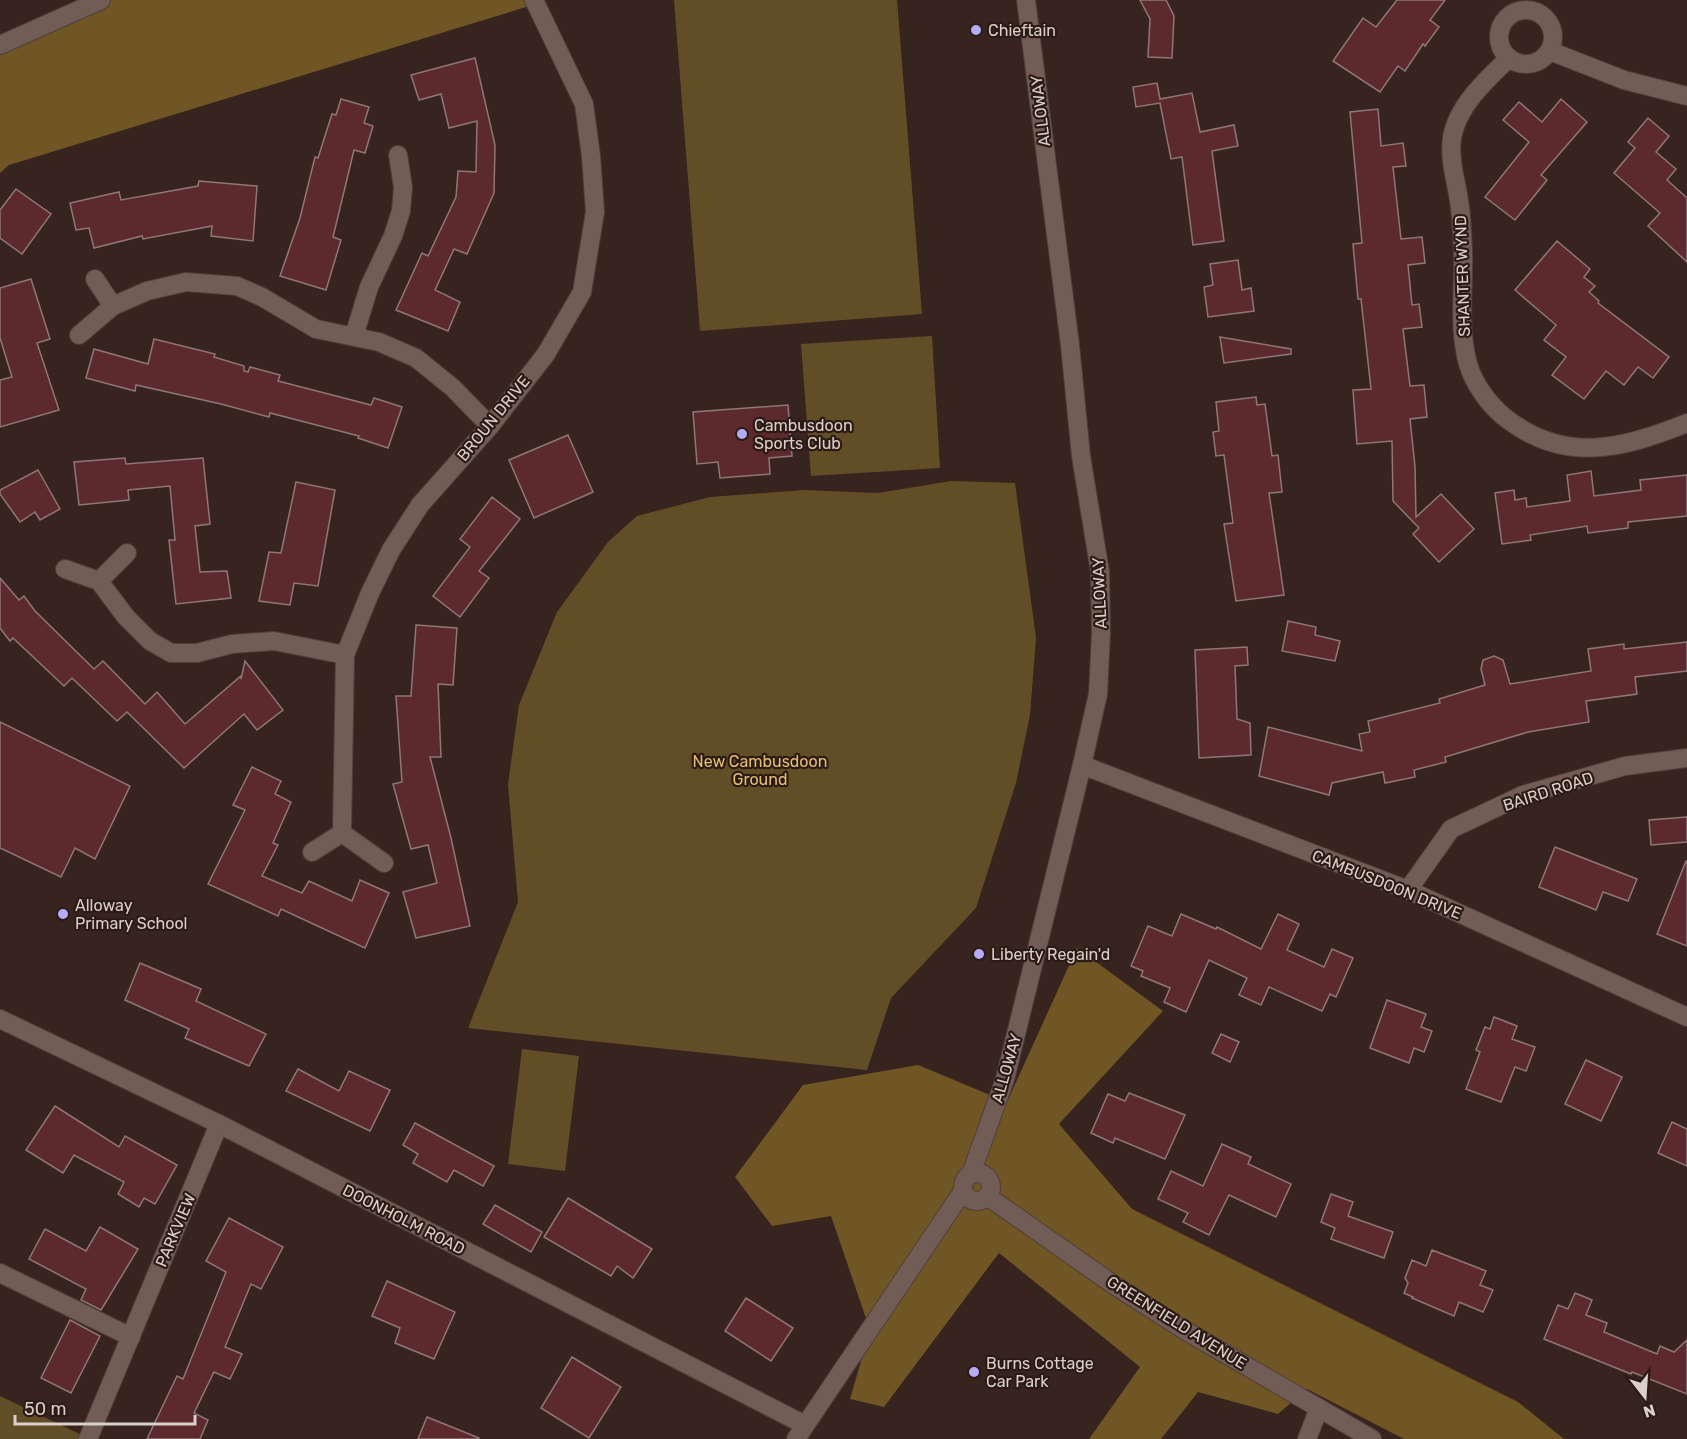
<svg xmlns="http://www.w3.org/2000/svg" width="1687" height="1439" viewBox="0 0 1687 1439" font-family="Rubik,sans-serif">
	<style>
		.green { fill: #624e26 }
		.forest { fill: #6f5624 }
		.building { fill: #5c292d; stroke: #8f7777; stroke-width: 1.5 }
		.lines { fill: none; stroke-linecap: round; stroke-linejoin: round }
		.street-casing { stroke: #4f3f3b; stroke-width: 20 }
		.secondary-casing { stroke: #4f3f3b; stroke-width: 20 }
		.street { stroke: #725d56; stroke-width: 18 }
		.secondary { stroke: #725d56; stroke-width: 18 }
		.poi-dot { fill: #b4acf9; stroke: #2c1b15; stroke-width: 2 }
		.labels { text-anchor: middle; stroke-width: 4.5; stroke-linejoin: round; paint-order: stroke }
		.poi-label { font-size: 16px; fill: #dbcfcb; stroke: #2c1b15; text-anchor: start }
		.street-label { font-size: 16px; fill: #dbcfcb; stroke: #2c1b15 }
		.park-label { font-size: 16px; fill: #e5be72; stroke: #2c1b15 }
	</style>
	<rect width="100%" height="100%" fill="#37241e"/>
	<g class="green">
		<path d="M674,0H897L922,314L700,331Z"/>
		<path d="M932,336L940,468L811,476L801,344Z"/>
		<path d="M951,481L1015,483L1036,638L1030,715L1016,783L976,908L891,998L867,1070L468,1028L518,902L508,784L519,705L557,612L608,542L637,516L710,497L804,490L878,493Z"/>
		<path d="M522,1049L579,1056L565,1171L508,1164Z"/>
		<path d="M0,1396L88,1438V1439H0Z"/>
	</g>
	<g class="forest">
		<path d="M101,0H534L536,4L9,165L0,173V45Z"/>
		<path d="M1077,948L1163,1011L1059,1124L1132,1209L1518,1402L1564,1439H1404L1307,1389L1278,1414L1198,1392L1161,1439H1089L1140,1367L999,1253L884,1407L850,1399L870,1330L831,1216L772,1226L735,1177L803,1085L918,1065L1007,1102Z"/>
	</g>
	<g class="building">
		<path d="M1140,0H1166L1174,16L1172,58L1148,57L1150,19Z"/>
		<path d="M1397,0H1445L1430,20L1439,27L1425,46L1423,44L1405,71L1398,66L1380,92L1333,61L1363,18L1376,27Z"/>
		<path d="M475,58L495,145L494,193L467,254L454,249L435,290L460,302L448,331L396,310L422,253L428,256L456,197L458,171L476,172L477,121L449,128L441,94L419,100L411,75Z"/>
		<path d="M1157,83L1160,99L1192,93L1200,132L1234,125L1238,146L1212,151L1224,241L1193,245L1182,157L1171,159L1160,103L1136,107L1133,87Z"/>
		<path d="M341,99L369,107L364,123L373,126L365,153L354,150L333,237L341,240L326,290L280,276L300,218L315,157L318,158L332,114L336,115Z"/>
		<path d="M1561,99L1587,122L1541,175L1547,180L1515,220L1485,197L1529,142L1503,120L1519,102L1542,122Z"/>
		<path d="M1378,109L1381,146L1403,143L1406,166L1393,167L1401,239L1422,237L1425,263L1408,265L1412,305L1419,304L1422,327L1403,329L1410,386L1424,385L1427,417L1410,419L1415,467L1416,517L1441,494L1474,529L1439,562L1413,534L1419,528L1393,501L1392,441L1357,444L1353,390L1371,389L1361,299H1358L1353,244L1362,243L1350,112Z"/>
		<path d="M1648,118L1669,136L1656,152L1676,169L1667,180L1687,198V262L1648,226L1660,213L1614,173L1635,148L1628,142Z"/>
		<path d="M199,181L257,186L253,241L211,236L212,226L143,239L142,236L94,248L89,228L76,230L70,203L119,192L121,200L198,186Z"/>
		<path d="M16,189L51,214L22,254L0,238V210Z"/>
		<path d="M1557,241L1590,269L1584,277L1595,286L1589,292L1599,301L1598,303L1669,357L1653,378L1638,367L1624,385L1606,371L1584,399L1552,375L1566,357L1544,340L1556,325L1515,290Z"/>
		<path d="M1238,260L1242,290L1251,288L1254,311L1208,317L1204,287L1213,285L1210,264Z"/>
		<path d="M31,279L50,339L37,343L59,410L0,427V380L12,377L0,338V288Z"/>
		<path d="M1220,337L1291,349V354L1224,363Z"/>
		<path d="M154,339L215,354L214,357L244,366V371L248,372L250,367L280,375L278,381L371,405L374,398L402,407L388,448L358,438L359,436L270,413L269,417L221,404L136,385L135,391L86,378L94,349L148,364Z"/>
		<path d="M1256,397L1257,405L1265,404L1272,456L1278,455L1282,492L1269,493L1284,595L1236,601L1224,524L1233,523L1224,455L1216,456L1213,432L1219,431L1216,402Z"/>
		<path d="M788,405L792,456L769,458L770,474L720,478L718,462L697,464L693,412Z"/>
		<path d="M568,435L593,492L534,518L509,460Z"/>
		<path d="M125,458L126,464L203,458L210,524L195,526L200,572L227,571L231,598L176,604L169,540H175L170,486L128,490L129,500L79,505L74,462Z"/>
		<path d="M38,470L60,509L40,520L35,512L20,522L0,494V490Z"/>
		<path d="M1591,471L1594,496L1641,490L1640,480L1687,475V516L1628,522V528L1588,533L1587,526L1530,535L1531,540L1502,544L1495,493L1514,490L1515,500L1526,498L1527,507L1570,501L1567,475Z"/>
		<path d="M296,482L335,490L318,586L294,583L290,605L259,601L269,552L281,553Z"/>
		<path d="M492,497L520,519L479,571L489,578L460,617L433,596L470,547L460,539Z"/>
		<path d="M0,578L19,600L24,596L35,611L94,669L103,661L145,704L157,692L185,724L241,676V679L245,661L283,710L257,730L244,714L184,768L127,712L117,721L72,678L64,686L13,638L10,641L0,628Z"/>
		<path d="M1288,621L1316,627L1315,635L1340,641L1335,661L1282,651Z"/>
		<path d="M416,625L457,628L453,685L438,684L441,757H430L451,838L470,926L416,938L403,892L437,883L428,845L411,849L393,784L402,782L396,696H411Z"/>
		<path d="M1687,642V671L1635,677L1637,694L1586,701L1589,722L1528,732L1445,757L1446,762L1414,770L1415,777L1385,783L1383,772L1332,783L1329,795L1259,776L1268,727L1362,751L1359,734L1370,732L1368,721L1440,703L1439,699L1485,685L1481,669L1483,660L1494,656L1503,660L1510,684L1591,671L1588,649L1624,644V649Z"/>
		<path d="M1247,647L1248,665L1235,666L1237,719L1250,723L1251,755L1199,758L1195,650Z"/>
		<path d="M0,722L130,786L95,859L75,848L61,877L0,848Z"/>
		<path d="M252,767L281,781L275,794L291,802L273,843L278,845L262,876L302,893L309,881L352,901L360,880L389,893L365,948L281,909L278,916L208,884L245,810L233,805Z"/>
		<path d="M1687,817V842L1651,845L1649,820Z"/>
		<path d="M1555,847L1637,879L1628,901L1603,892L1596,910L1539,887Z"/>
		<path d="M1686,861H1687V946L1657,934Z"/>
		<path d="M1181,914L1216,929L1217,927L1261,949L1278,914L1299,924L1287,950L1324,967L1332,949L1353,958L1336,997L1330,994L1322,1011L1269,987L1261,1005L1239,995L1247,978L1209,960L1186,1012L1164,1002L1170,988L1141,976L1143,971L1131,966L1148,926L1172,936Z"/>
		<path d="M140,963L201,989L196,1001L266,1034L249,1066L185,1038L189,1029L125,1000Z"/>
		<path d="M1387,1000L1426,1014L1421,1027L1432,1031L1424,1052L1414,1048L1409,1063L1370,1048Z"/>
		<path d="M1494,1017L1517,1026L1512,1039L1535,1047L1526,1071L1515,1067L1501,1102L1466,1089L1480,1052L1476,1050L1485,1027L1490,1029Z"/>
		<path d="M1221,1034L1239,1042L1230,1062L1212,1053Z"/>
		<path d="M1586,1060L1622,1077L1601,1121L1565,1104Z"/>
		<path d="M298,1069L339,1091L349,1071L390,1090L370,1131L286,1091Z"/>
		<path d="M1129,1093L1185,1115L1165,1159L1115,1138L1113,1143L1091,1133L1108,1094L1125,1101Z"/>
		<path d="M55,1106L119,1147L125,1136L177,1165L155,1204L144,1198L139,1207L118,1194L124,1182L74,1155L63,1173L26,1150Z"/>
		<path d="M1672,1122L1687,1129V1166L1658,1153Z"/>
		<path d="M415,1123L494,1166L483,1186L454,1170L447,1182L413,1163L418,1154L403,1145Z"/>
		<path d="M1222,1144L1251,1157L1248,1164L1291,1184L1276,1217L1229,1195L1209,1235L1183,1222L1188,1213L1158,1199L1171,1171L1203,1186Z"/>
		<path d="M1331,1194L1353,1202L1348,1216L1393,1232L1384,1258L1331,1239L1335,1228L1321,1222Z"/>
		<path d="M568,1198L652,1249L633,1278L617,1266L611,1276L544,1237Z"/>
		<path d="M495,1205L542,1232L531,1252L483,1224Z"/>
		<path d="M229,1218L283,1247L261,1289L251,1284L225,1347L242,1354L230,1379L214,1372L194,1413L208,1420L200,1439H147L177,1376L183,1379L226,1272L206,1261Z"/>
		<path d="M100,1227L138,1249L101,1310L81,1300L86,1289L29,1259L45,1229L86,1251Z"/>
		<path d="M1432,1250L1486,1271L1480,1285L1493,1290L1483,1312L1459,1302L1454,1316L1412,1298L1413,1297L1404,1293L1408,1283L1405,1278L1412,1260L1426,1266Z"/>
		<path d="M387,1281L455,1312L434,1359L395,1343L400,1328L372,1316Z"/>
		<path d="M1575,1293L1592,1300L1586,1315L1607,1323L1604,1332L1657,1354L1660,1346L1674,1352L1687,1340V1394L1632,1372L1631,1374L1544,1339L1558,1305L1568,1309Z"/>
		<path d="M746,1298L793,1328L771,1361L725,1331Z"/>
		<path d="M70,1320L100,1336L71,1393L41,1378Z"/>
		<path d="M572,1357L621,1387L589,1438L541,1408Z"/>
		<path d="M427,1417L479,1438V1439H418Z"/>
	</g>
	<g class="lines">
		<defs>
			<g id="street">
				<circle cx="1526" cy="37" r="27"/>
				<path d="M1550,51L1624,80L1687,96"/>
				<path d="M1509,58C1487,79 1457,106 1452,138C1449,160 1456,180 1459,201C1462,218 1462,235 1463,251C1464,289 1458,327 1468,364C1474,384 1488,403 1503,416C1564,465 1621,449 1687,423"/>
				<path d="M95,279L113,306"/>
				<path d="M79,335L113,306L147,291L186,282L237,286L262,297L316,329L379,342L416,358L453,388L490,426"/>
				<path d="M354,336L369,287L393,236L401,211L403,187L398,155"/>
				<path d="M65,569L99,581L126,617L150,641L171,653H197L232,644L274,641L345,655"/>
				<path d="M99,581L127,553"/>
				<path d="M1082,765L1408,890L1687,1017"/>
				<path d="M312,852L342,833"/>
				<path d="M384,863L342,833L345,655L370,593L391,550L420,505L490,426L546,354L582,292L595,212L591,156L584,104L534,0"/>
				<path d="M1408,890L1451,829L1523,795L1625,766L1687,758"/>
				<path d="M0,1273L131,1337"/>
				<path d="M88,1439L219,1124"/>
				<path d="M1307,1439L1319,1408"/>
			</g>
			<g id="secondary">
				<path d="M0,45L101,0"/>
				<path d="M0,1019L219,1124L805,1425"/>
				<circle cx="977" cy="1187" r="14"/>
				<path d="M971,1174L1005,1079L1082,765L1098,694L1101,633L1100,572L1081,456L1070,345L1026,0"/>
				<path d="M987,1196L1114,1285L1186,1331L1372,1439"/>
				<path d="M796,1439L963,1191"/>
			</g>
		</defs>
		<use href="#street" class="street-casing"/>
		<use href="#secondary" class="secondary-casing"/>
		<use href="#street" class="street"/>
		<use href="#secondary" class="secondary"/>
	</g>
	<g class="poi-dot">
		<circle cx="976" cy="30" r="6"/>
		<circle cx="742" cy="434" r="6"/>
		<circle cx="63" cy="914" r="6"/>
		<circle cx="979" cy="954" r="6"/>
		<circle cx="974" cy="1372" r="6"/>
	</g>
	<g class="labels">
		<g class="poi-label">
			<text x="988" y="36">Chieftain</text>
			<text x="754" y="431">Cambusdoon<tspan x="754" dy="18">Sports Club</tspan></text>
			<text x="75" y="911">Alloway<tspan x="75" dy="18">Primary School</tspan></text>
			<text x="991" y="960">Liberty Regain'd</text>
			<text x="986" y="1369">Burns Cottage<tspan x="986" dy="18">Car Park</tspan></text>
		</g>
		<g class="street-label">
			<text transform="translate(1040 111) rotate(-97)" y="6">ALLOWAY</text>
			<text transform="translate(1462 276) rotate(-92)" y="6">SHANTER WYND</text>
			<text transform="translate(493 418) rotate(-51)" y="6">BROUN DRIVE</text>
			<text transform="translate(1099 593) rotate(-93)" y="6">ALLOWAY</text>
			<text transform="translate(1548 791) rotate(-18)" y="6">BAIRD ROAD</text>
			<text transform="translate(1387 884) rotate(22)" y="6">CAMBUSDOON DRIVE</text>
			<text transform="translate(1006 1068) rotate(-74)" y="6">ALLOWAY</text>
			<text transform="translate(404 1219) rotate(27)" y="6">DOONHOLM ROAD</text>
			<text transform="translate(175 1230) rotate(-67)" y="6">PARKVIEW</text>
			<text transform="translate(1177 1322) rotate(32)" y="6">GREENFIELD AVENUE</text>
		</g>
		<g class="park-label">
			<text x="760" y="767">New Cambusdoon<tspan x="760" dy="18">Ground</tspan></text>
		</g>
	</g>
	<g transform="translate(1645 1397) rotate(163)" stroke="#2c1b15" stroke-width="4.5" paint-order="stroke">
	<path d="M0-4.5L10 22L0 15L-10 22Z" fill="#dbcfcb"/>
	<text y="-9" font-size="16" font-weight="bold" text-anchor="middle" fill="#dbcfcb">N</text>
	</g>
	<path d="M15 1415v9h180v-9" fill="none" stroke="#dbcfcb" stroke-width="3"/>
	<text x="24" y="1415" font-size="18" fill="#dbcfcb" stroke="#2c1b15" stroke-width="4.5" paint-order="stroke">50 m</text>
</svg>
